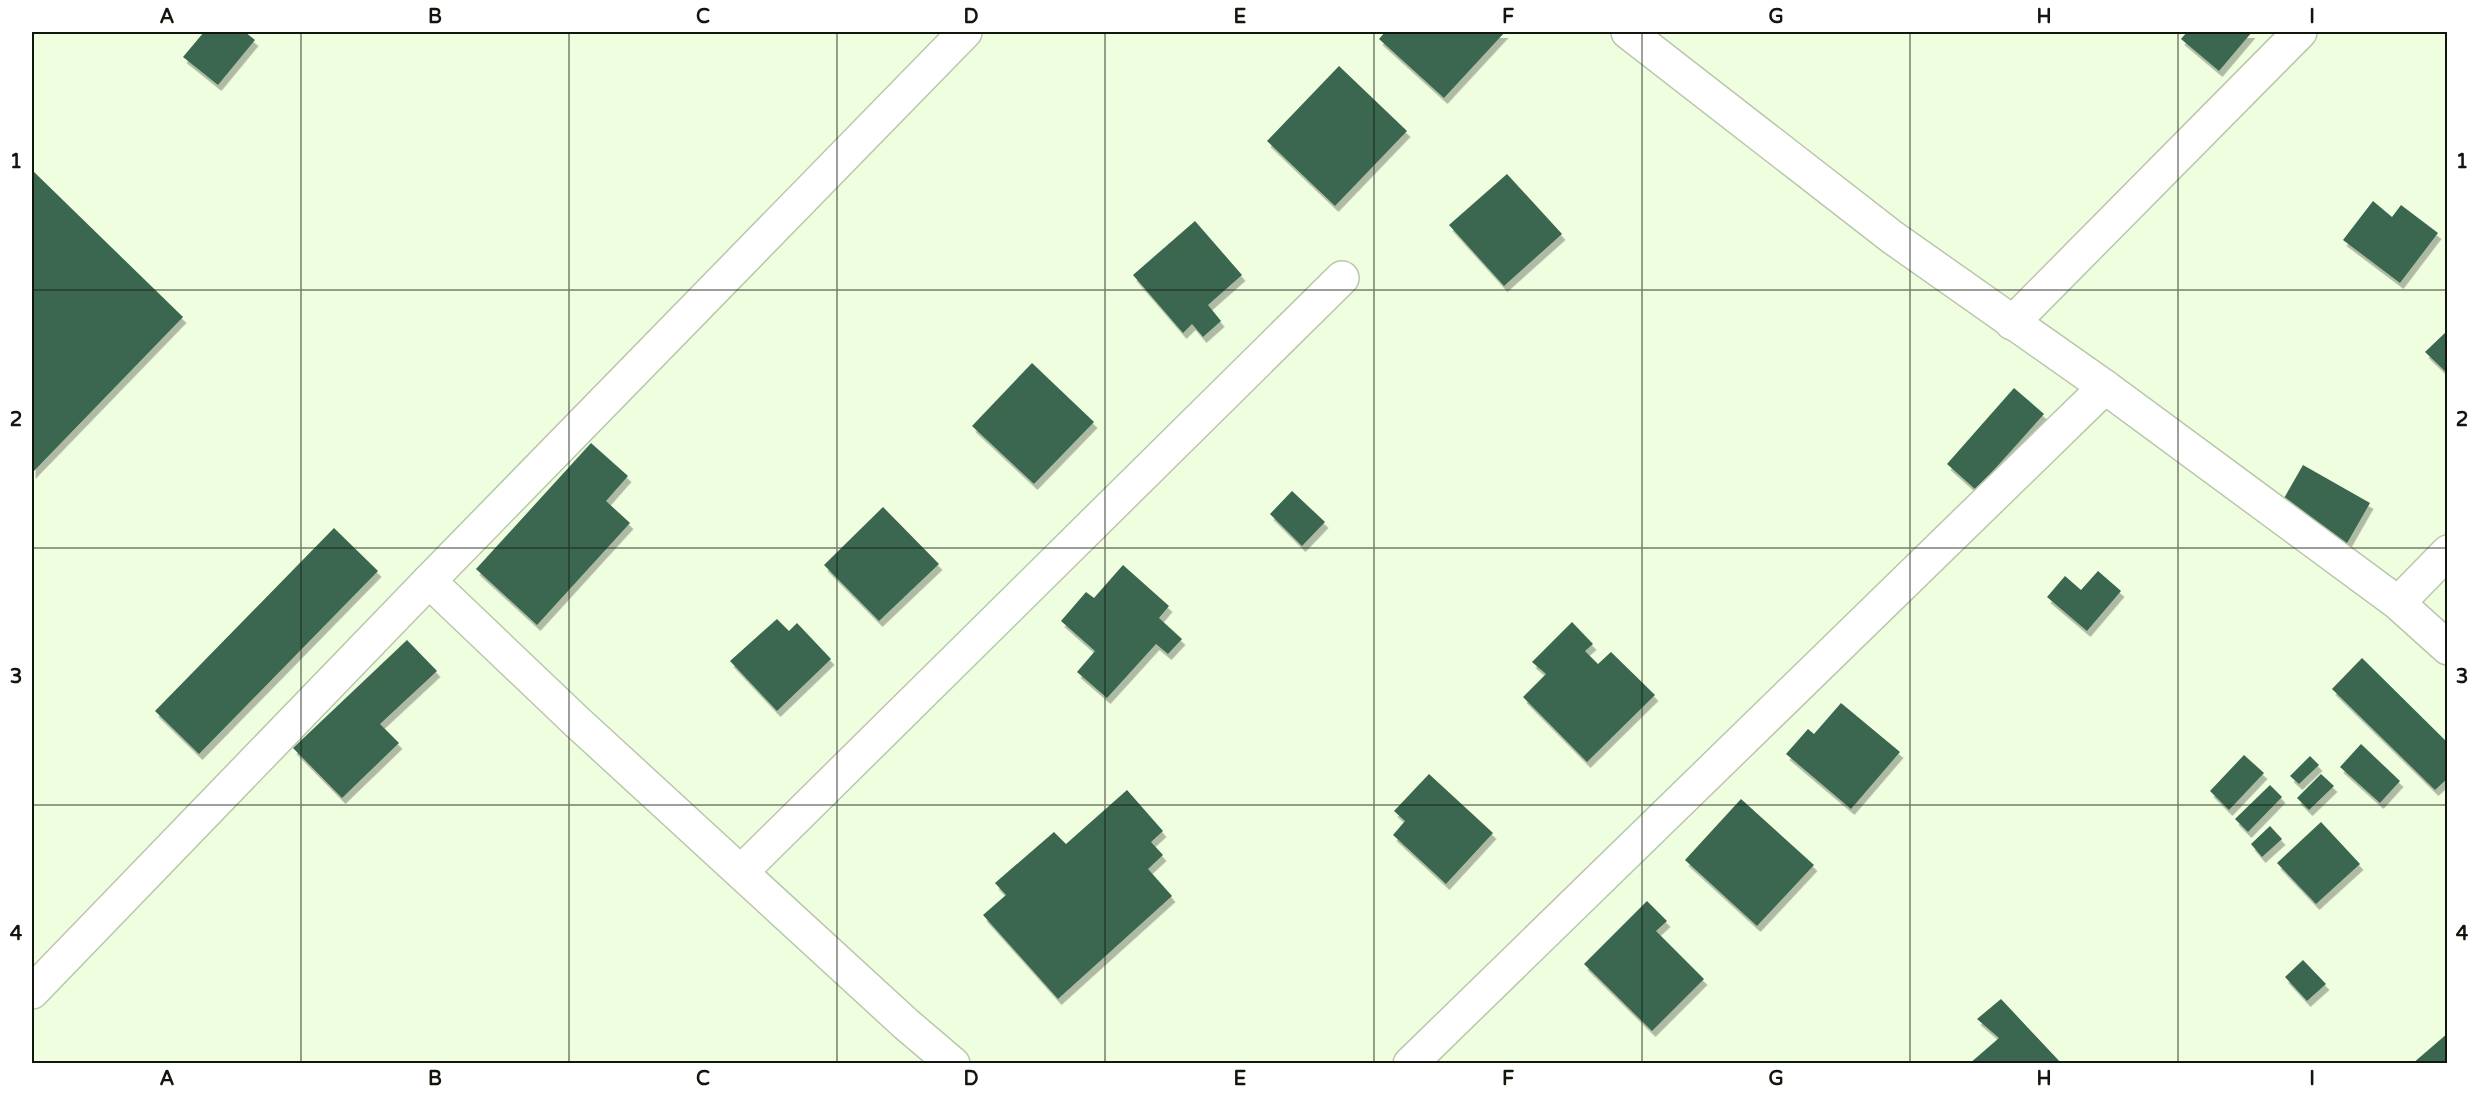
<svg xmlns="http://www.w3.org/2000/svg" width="2479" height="1095" viewBox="0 0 2479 1095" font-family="'Varela Round',sans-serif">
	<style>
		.building { fill: #3a664f; filter: url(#shadow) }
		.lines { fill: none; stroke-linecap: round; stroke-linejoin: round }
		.street-casing { stroke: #b9c7aa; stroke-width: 36 }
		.street { stroke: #fff; stroke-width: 33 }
		.grid { fill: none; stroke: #12170d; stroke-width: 1.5; stroke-opacity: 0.55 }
		.neatline { fill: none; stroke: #12170d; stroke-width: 2 }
		.grid-label { font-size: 20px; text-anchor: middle; font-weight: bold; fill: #12170d }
	</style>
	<defs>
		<filter id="shadow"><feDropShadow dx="3.5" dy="6" stdDeviation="0" flood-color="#0004"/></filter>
	</defs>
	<rect width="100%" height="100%" fill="#effedf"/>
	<g class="building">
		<path d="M204,32H245L255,40L218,85L183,57Z"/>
		<path d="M1385,32H1505L1444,98L1379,39Z"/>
		<path d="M2187,32H2252L2219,71L2181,39Z"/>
		<path d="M1339,66L1407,131L1335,206L1267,141Z"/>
		<path d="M32,170L183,317L32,473Z"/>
		<path d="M1507,174L1562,234L1504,286L1449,225Z"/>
		<path d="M2373,201L2392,217L2401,205L2438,233L2400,283L2343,240Z"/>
		<path d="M1195,221L1242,275L1208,305L1221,321L1203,337L1192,324L1183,333L1133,275Z"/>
		<path d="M2448,330V374L2425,352Z"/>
		<path d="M1032,363L1094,422L1034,484L972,426Z"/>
		<path d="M2014,388L2044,414L1976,490L1947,464Z"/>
		<path d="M591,443L628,476L606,501L630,523L537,625L476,569Z"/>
		<path d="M2303,465L2370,503L2346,545L2279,507Z"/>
		<path d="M1292,491L1325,522L1302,546L1270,514Z"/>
		<path d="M883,507L939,564L879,621L824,565Z"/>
		<path d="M334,528L378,571L199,754L155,711Z"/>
		<path d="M1123,565L1169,606L1159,618L1182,639L1168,654L1156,644L1107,698L1077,672L1095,651L1061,621L1086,592L1094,598Z"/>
		<path d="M2098,571L2121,591L2087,631L2047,597L2065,576L2081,590Z"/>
		<path d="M777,619L789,631L797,623L831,659L777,711L730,661Z"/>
		<path d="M1572,622L1593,644L1585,651L1598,664L1611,652L1655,695L1587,762L1523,697L1546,674L1532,662Z"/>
		<path d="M407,640L437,671L380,724L399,743L342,798L293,748Z"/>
		<path d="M2362,658L2448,743V778L2435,790L2332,689Z"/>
		<path d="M1841,703L1900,752L1851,809L1786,754L1808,729L1814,734Z"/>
		<path d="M2361,744L2400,781L2380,803L2340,767Z"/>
		<path d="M2244,755L2264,773L2229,810L2210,791Z"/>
		<path d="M2310,756L2319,765L2299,784L2290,776Z"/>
		<path d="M1429,774L1493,833L1446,884L1393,835L1405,821L1394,811Z"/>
		<path d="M2321,774L2334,786L2309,810L2297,798Z"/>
		<path d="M2270,785L2282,797L2248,832L2235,819Z"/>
		<path d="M1127,790L1163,831L1151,842L1163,855L1148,869L1172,896L1058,999L983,915L1006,895L995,883L1054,832L1066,844Z"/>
		<path d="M1741,799L1814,865L1757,926L1685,860Z"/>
		<path d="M2321,822L2360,864L2316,904L2277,863Z"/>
		<path d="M2270,826L2282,839L2262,857L2251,844Z"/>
		<path d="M1647,901L1667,921L1656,931L1704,979L1652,1031L1584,964Z"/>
		<path d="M2303,960L2326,984L2307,1001L2285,977Z"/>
		<path d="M2001,999L2062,1064H1969L1999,1038L1977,1019Z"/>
		<path d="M2448,1033V1064H2412Z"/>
	</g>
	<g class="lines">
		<defs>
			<g id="street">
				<path d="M1628,32L1892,237L2105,387L2398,603L2448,648"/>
				<path d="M2012,323L2300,32"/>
				<path d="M429,581L576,721L906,1024L953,1064"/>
				<path d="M2398,603L2448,552"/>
				<path d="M741,872L1342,278"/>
				<path d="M32,992L429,581L965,32"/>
				<path d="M1410,1064L2105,387"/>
			</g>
		</defs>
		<use href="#street" class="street-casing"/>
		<use href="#street" class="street"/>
	</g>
	<path class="grid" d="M301,32V1064M569,32V1064M837,32V1064M1105,32V1064M1374,32V1064M1642,32V1064M1910,32V1064M2178,32V1064M32,290H2448M32,548H2448M32,805H2448"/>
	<rect width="2479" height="1095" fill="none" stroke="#ffffff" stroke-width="66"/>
	<rect x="33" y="33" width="2413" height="1029" class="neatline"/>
	<g class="grid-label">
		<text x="167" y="23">A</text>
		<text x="435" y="23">B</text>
		<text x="703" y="23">C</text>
		<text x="971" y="23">D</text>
		<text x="1240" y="23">E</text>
		<text x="1508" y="23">F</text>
		<text x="1776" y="23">G</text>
		<text x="2044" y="23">H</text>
		<text x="2312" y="23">I</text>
		<text x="16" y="168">1</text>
		<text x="2462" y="168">1</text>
		<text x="16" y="426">2</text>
		<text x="2462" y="426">2</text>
		<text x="16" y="683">3</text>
		<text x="2462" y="683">3</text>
		<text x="16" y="940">4</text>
		<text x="2462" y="940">4</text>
		<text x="167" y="1085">A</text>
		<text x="435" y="1085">B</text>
		<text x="703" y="1085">C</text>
		<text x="971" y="1085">D</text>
		<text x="1240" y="1085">E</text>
		<text x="1508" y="1085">F</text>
		<text x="1776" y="1085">G</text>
		<text x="2044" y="1085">H</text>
		<text x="2312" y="1085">I</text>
	</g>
</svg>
